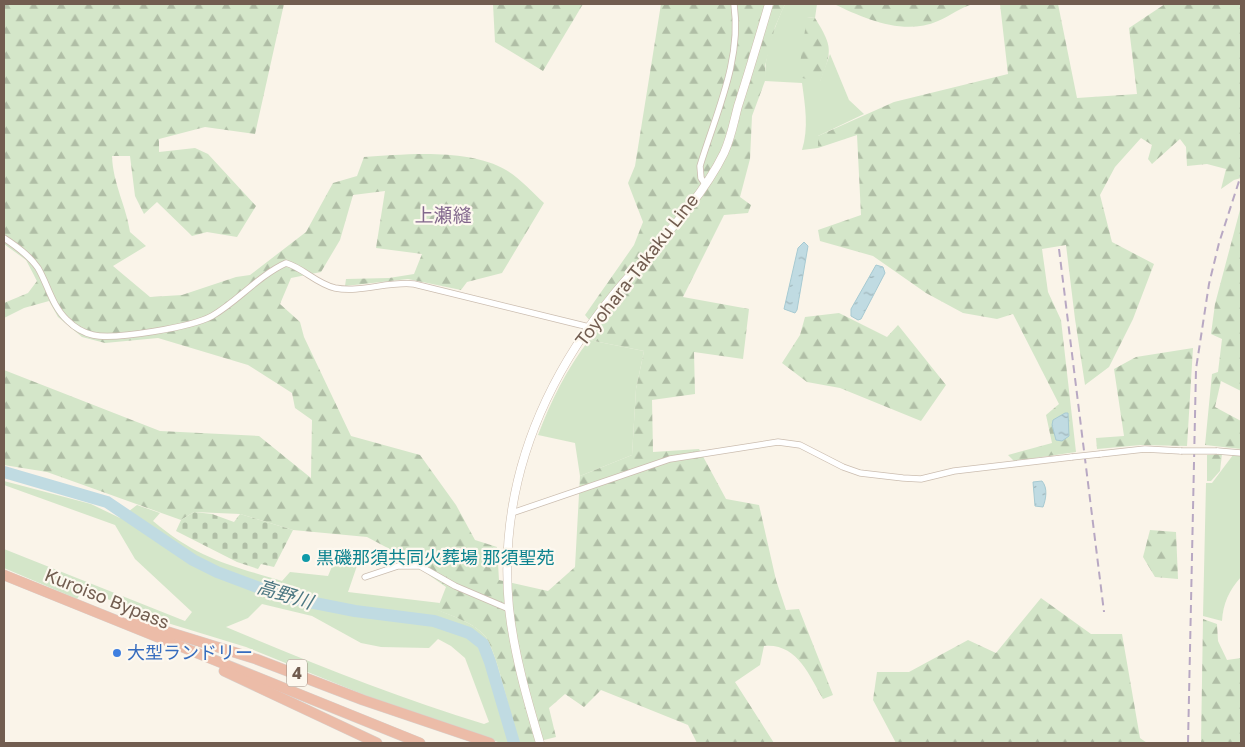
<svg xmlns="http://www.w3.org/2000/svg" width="1245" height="747" viewBox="0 0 1245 747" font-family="'Golos Text','Noto Sans JP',sans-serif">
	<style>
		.green { fill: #d4e6c9; fill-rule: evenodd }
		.forest { fill: url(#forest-firs) }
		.cemetery { fill: url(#cemetery-stones) }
		.water { fill: url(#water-ripples); stroke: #a7cad2 }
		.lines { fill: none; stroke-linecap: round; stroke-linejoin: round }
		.river { stroke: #c0dbe2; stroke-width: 12 }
		.street-casing { stroke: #cbbdb0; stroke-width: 7 }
		.secondary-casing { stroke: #cdbdae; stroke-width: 9 }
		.highway-casing { stroke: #d8d2ce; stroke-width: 11 }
		.street { stroke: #fff; stroke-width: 5.5 }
		.secondary { stroke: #fff; stroke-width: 8 }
		.highway { stroke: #ecbca8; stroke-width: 10 }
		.rail { stroke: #b8a8c3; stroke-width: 2; stroke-dasharray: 8 5; stroke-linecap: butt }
		.street-bridge-casing { stroke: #cbbdb0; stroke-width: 7; stroke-linecap: butt }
		.street-bridge { stroke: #fff; stroke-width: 5.5 }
		.culture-dot { fill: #0f9aa8; stroke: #fdf8ef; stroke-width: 2 }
		.shop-dot { fill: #3f7fe0; stroke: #fdf8ef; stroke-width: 2 }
		.labels { text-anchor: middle; stroke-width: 4.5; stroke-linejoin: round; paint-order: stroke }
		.shield { fill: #fdf8ef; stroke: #9c8c80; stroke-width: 1 }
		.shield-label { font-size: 16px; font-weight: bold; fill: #725d50 }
		.street-label { font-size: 18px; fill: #725d50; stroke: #fdf8ef }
		.culture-label { font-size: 18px; fill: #0d838f; stroke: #fdf8ef; text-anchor: start }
		.shop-label { font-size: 18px; fill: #366cbe; stroke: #fdf8ef; text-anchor: start }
		.neighbourhood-label { font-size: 19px; fill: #82688d; stroke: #fdf8ef }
		.water-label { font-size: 19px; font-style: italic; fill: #4c7782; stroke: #fdf8ef }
	</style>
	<defs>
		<pattern id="forest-firs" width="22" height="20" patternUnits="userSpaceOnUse" patternTransform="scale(1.25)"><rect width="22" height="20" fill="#d4e6c9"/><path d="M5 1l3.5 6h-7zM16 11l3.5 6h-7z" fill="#b0bea6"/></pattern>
		<pattern id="cemetery-stones" width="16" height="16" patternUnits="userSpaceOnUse" patternTransform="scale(1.25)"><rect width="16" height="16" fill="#d4e6c9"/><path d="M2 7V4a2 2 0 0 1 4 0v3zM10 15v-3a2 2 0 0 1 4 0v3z" fill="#b0bea6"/></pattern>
		<pattern id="water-ripples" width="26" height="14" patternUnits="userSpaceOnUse" patternTransform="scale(1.25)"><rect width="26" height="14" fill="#c0dbe2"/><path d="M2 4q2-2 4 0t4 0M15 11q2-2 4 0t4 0" fill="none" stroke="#a0b5ba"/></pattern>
	</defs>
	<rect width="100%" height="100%" fill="#faf4e9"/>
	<g class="green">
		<path d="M785,4H817L815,18L807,17L820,81L830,54L849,100L864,114L818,136V148L802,150C809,128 805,105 802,83L765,81C764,54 774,28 785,4Z"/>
		<path d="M589,340L644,351L636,389L632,455L580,476L575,443L538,435C551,401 566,370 589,340Z"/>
		<path d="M1233,455H1241V577C1229,590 1223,604 1222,621L1203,616L1206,483H1212Z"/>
		<path d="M4,481L91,504L120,518L137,505L160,513L153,521C197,558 228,565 282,581L290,572L328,576L336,557L358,563L348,592L440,603L438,610C454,617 473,622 485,636C497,650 512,722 518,743H501L399,709L246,647L161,621L83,589L77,599L4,568V549L185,621L192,612L135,559L115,525L4,485ZM262,604L312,616L361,643L381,647L429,648L438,639L451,646L465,658L489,722L484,724C396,697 311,663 226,627L248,618Z"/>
	</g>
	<g class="forest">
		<path d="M4,4H284L255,134L205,127L159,139V152L195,148L208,154L256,206L237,237L207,232L192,236L157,202L144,214L135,196L130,156H112C113,184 126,205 130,232L146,246L113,266L150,297L182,295L236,277L250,275L306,232L333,183L357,176L364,157C406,154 469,148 506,170C520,178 532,192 544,203L502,273L467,282L461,290L408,279L345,286L346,279L389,278L414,274L422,254L376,248L385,191L353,195L340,240L321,272L291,278L280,304L300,322L304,337L351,436L420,455L456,505L475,540L497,547L499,580L548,591L575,567L580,476L632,455L636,389L644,351L589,340L596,328L585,315L634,245L643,222L628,183L635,166L661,4H785L775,27L765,66V81L752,116L750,159L740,197L751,205L748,213L724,215L683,297L749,309L743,359L694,352L695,394L652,400L653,452L699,449L726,499L759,505L776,580L786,610L799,609L833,695L823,699C809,675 797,643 764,646L760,665L735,682L774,743H697L688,725L601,690L584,707L565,694L549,708L556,737L532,743H518C512,722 497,650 485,636C473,622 454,617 437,610L446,587L399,554L367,537L293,530L240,514L194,512L181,520L47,472L4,465V370L160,431L259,436L311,478L312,420L295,408L292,393L248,365L158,338L105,343L82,337L58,317L49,301L24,308L4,318V303L28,293L37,281L26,260L4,244Z"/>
		<path d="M493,4H583L543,71L495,42Z"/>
		<path d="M834,4H973C961,7 950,16 938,21C904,36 865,19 834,4Z"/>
		<path d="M1000,4H1058L1077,98L1137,94L1129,28L1165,4H1241V178L1234,180L1221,189L1226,169L1207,164L1187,166L1186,147L1180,139L1152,164L1148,159L1152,145L1141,138L1115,167L1100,195L1112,242L1154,264L1133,319L1109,367L1085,385L1075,319L1066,245L1042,249L1048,292L1061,320L1076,452L1014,461L1008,455L1052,443L1046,415L1059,404L1013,314L997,319L963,313L926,293L873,256L820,241L818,230L861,215L857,135L818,148V136L894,102L1008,74Z"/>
		<path d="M807,17L815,18C833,47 832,51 820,82L798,77Z"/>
		<path d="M1241,206V391L1221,381L1215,407L1241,421V449L1205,445L1212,374L1218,372L1222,339L1211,334L1215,304Z"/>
		<path d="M839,313L887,337L898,325L946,385L921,421L840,388L807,382L782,363L800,335L805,317Z"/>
		<path d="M1193,348L1187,446L1141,445L1097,449L1096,438L1124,436L1114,369L1136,357Z"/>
		<path d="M1222,454L1220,471L1211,481H1207V455Z"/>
		<path d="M1150,530L1176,532L1178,579L1155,577L1143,557Z"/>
		<path d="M1041,598L1091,634H1122L1140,738L1147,743H896L873,700L877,672H909L968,640L996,653Z"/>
		<path d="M1203,619L1217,624L1218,641L1227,660L1241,658V743H1201Z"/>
	</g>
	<path class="cemetery" d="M194,512L212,514L234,522L240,514L293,530L274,567L261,564L258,569L237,562L176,531L181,520Z"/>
	<g class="water">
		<path d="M804,242L808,246L797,310L795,313L784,309L798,248Z"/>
		<path d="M876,265L883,267L885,273L861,319L858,320L851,316V309Z"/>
		<path d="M1065,413H1068L1069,436L1062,441L1056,440L1052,425L1053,420Z"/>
		<path d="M1042,481C1048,488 1046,499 1043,507L1035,506L1033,482Z"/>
	</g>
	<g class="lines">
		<path class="river" d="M4,472L107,502L193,560L217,572L284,597L355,611L434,621L469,633L483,644L490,662L514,743"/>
		<defs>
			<g id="street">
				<path d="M705,184L701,178L700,166C716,113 742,60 734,4"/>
				<path d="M4,238C16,246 29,255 38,268C48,285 52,306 67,320C74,327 84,333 93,335C115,340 192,327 212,316C238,301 258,276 286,263C303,268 317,284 335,288C361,293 388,281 414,284L589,327"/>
				<path d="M1217,451L1241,453"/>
				<path d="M1100,454L1145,449L1181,451"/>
				<path d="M512,513L670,459L778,442L800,445L843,467L860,473L903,478L921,479L954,471L1072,457"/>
				<path d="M365,577L398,566H420L455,586L509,609"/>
			</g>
			<path id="secondary" d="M540,743C527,699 514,654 509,608C498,490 540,385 614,294C651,249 698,206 724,153C731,138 734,121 738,106C749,72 759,38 769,4"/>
			<g id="highway">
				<path d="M4,575L420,743"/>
				<path d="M133,621L256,659L363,700L490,743"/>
				<path d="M224,671L377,743"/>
			</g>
		</defs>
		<use href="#street" class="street-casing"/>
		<use href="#secondary" class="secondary-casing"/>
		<use href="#highway" class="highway-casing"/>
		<use href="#street" class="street"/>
		<use href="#secondary" class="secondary"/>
		<use href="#highway" class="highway"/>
		<g class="rail">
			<path d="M1059,249L1104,612"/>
			<path d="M1188,743L1196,369L1209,284L1219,243L1241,175"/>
		</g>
		<defs>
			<g id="street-bridge">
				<path d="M1181,451H1217"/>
				<path d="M1072,457L1100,454"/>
			</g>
		</defs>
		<use href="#street-bridge" class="street-bridge-casing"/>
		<use href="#street-bridge" class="street-bridge"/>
	</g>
	<circle class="culture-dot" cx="306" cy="558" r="5"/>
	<circle class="shop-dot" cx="117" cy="653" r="5"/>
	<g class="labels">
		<rect class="shield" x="287" y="659.5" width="20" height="27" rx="4"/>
		<g class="shield-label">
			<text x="297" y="679">4</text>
		</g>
		<g class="street-label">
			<text transform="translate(637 270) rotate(-52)" y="6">Toyohara-Takaku Line</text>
			<text transform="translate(107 599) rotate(22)" y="6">Kuroiso Bypass</text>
		</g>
		<g class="culture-label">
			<text x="316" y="564">黒磯那須共同火葬場 那須聖苑</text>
		</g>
		<g class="shop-label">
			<text x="127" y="659">大型ランドリー</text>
		</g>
		<g class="neighbourhood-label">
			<text x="443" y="222">上瀬縫</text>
		</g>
		<g class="water-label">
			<text transform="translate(285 594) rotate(17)" y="7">高野川</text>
		</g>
	</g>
	<rect width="1245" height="747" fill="none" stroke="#725d50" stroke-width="10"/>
</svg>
